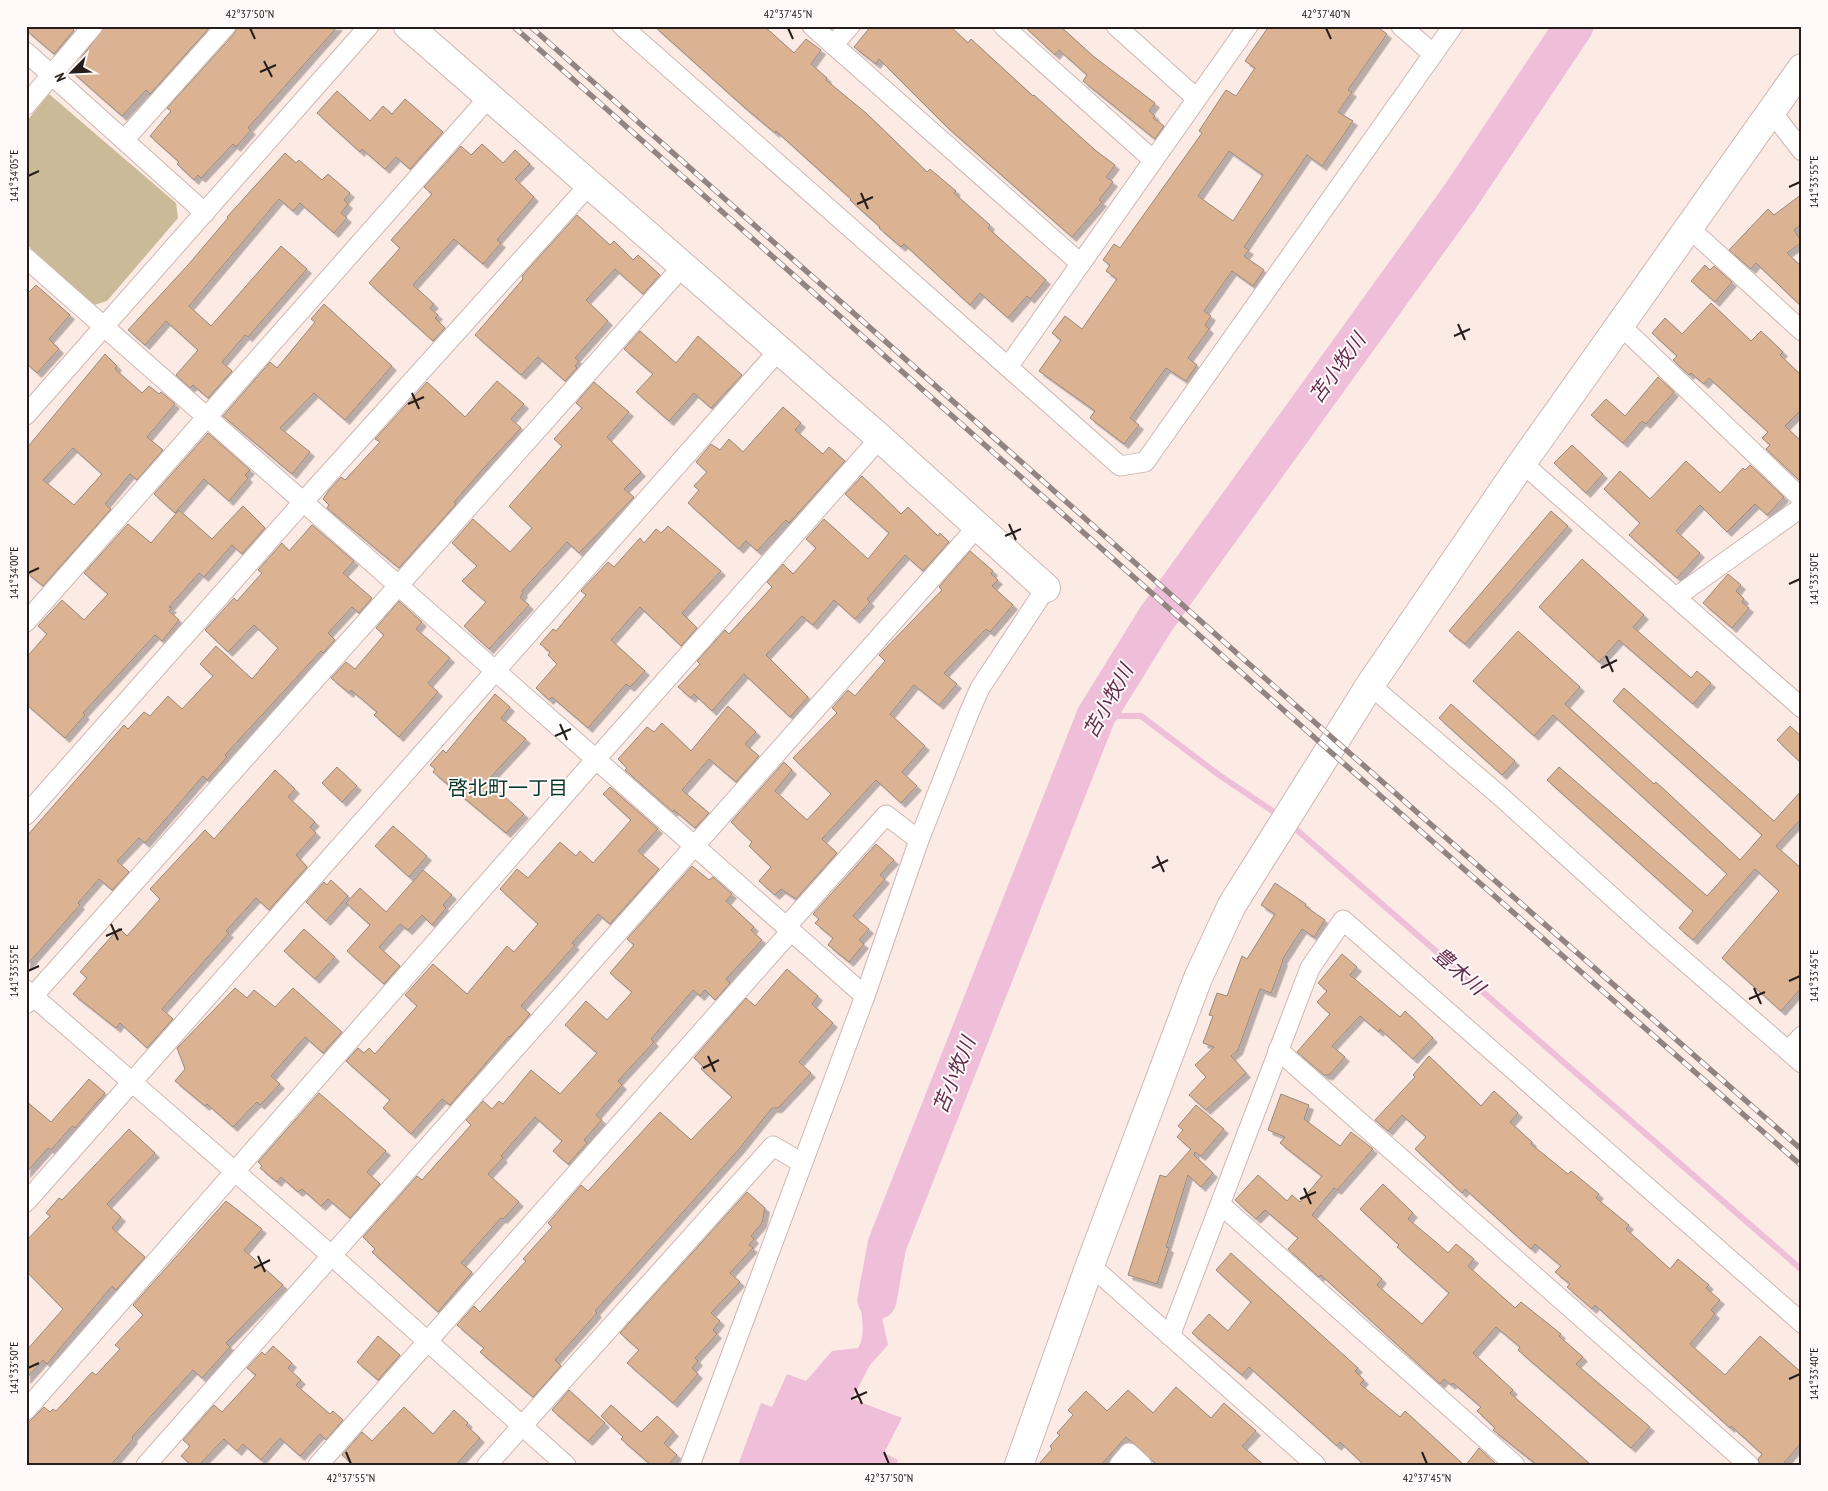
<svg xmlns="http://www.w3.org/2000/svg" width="1828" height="1491" viewBox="0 0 1828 1491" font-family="'PT Sans Narrow','Noto Sans JP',sans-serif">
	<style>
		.green { fill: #caba98 }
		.water { fill: #efbfda }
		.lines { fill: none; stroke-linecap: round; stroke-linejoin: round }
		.stream { stroke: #efbfda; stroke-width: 6 }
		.river { stroke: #efbfda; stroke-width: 39 }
		.building { fill: #dbb393; stroke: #99897d; fill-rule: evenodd; filter: url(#shadow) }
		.street-casing { stroke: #ceb7b2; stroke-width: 21 }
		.secondary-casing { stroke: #ceb7b2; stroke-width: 30 }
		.street { stroke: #fff; stroke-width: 19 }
		.secondary { stroke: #fff; stroke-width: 28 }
		.rail-casing { stroke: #928581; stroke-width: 5.5 }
		.rail { stroke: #fffaf9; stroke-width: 4; stroke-dasharray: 11; stroke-linecap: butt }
		.ticks { fill: none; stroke: #251d1b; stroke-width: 2 }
		.labels { text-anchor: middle; stroke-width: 4; stroke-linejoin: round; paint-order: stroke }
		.water-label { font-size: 20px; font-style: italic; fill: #622a4d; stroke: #fffaf9 }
		.neighbourhood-label { font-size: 20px; fill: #083927; stroke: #fffaf9 }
		.neatline { fill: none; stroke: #251d1b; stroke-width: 2 }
		.ticks-label { font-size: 12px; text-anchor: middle; fill: #251d1b }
	</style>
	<defs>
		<filter id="shadow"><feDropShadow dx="4.5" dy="4.5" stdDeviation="0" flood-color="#0004"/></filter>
	</defs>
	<rect width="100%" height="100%" fill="#fceae5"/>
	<path class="green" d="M49,94L176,203L178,218L107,301L94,305L26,244V122Z"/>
	<path class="water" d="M878,1238L889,1251L881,1313L888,1345L870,1365L852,1399L902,1418L884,1453L898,1460L896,1465H738L761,1403L772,1407L787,1374L806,1381L832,1351L858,1348C870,1329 855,1301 861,1278C865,1265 873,1251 878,1238Z"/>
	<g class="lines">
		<g class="stream">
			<path d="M1096,716H1141L1219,775L1280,816"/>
			<path d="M1290,824L1802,1270"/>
		</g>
		<path class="river" d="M877,1300L887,1245L1096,716L1156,619L1460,197L1574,26"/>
	</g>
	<g class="building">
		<path d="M26,26H70L74,30L54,54L26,30Z"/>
		<path d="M105,26H211L150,94L146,90L122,116L71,71Z"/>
		<path d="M237,26H338L248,128L251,130L236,147L233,144L201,178L198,175L194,180L177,164L179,162L150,136L171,111L167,108L234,34Z"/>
		<path d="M654,26H764L794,53L806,39L821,50L811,64L827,78L826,80L866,113L927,172L930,169L956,191L954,193L990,225L988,228L1046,280L1030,299L1027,296L1008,318L980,293L970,305L904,244L901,247L879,228L880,227L850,200L851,199L776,131L775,133L744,107Z"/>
		<path d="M871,26H950L968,43L971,39L1033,96L1034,95L1095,150L1115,165L1106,177L1113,182L1099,200L1102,202L1072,237L948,128L879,59L876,64L854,47Z"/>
		<path d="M1024,26H1060L1093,56L1155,103L1149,111L1155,116L1153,118L1164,126L1155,139L1083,81L1087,75L1059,50L1055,55Z"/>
		<path d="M1269,26H1376L1387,34L1348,90L1352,92L1338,112L1353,121L1322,166L1307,155L1244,247L1249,250L1244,256L1264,270L1253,286L1232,271L1204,311L1211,316L1205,325L1209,329L1188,358L1197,365L1186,381L1166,368L1130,418L1139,425L1124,444L1090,418L1095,411L1039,371L1061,340L1052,333L1065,316L1082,329L1117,279L1106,271L1110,265L1103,260L1114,244L1120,248L1202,133L1199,131L1226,90L1236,96L1255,68L1245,61ZM1229,151L1263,175L1233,221L1198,196Z"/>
		<path d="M337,91L370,121L383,106L392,114L405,99L443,132L410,169L396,157L385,169L362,149L360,152L317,113Z"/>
		<path d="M482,144L503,163L515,150L530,164L515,179L534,197L497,240L501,243L483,264L454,239L413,285L434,304L430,308L438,315L435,318L445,328L433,341L369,283L400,248L391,240L432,194L424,187L461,146L471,155Z"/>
		<path d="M285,153L296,163L299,160L322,180L328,174L350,193L344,200L348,204L341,213L347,218L334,233L300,203L293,211L279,199L189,306L211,326L281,246L307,269L248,337L245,335L222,362L232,371L208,398L193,385L190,388L176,375L198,350L166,321L145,345L128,330L188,265L228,218L227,217Z"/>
		<path d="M1802,194V224L1794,230L1802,242L1787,253L1802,267V307L1756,263L1751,269L1729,250L1768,209L1774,215Z"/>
		<path d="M577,215L610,245L614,241L633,260L638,255L660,275L643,294L615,269L586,300L608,321L575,358L579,361L575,366L577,368L565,381L538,357L521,375L475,335L523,279L522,276Z"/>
		<path d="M1705,265L1710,270L1714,266L1732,282L1715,302L1691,281Z"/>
		<path d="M36,285L70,315L49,339L59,349L37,373L26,363V295Z"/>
		<path d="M1711,303L1751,341L1761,331L1783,352L1780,355L1802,376V409L1785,426L1802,442V477L1799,480L1766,449L1770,445L1762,438L1768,432L1709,378L1704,384L1691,373L1689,375L1673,360L1677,356L1652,333L1665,318L1682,334Z"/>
		<path d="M324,304L392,366L345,420L314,393L280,428L310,452L292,474L223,416L270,362L277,368L315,322L311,319Z"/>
		<path d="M640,331L676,363L698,336L742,375L711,408L694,393L669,421L636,392L653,374L624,349Z"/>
		<path d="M105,354L117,366L115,369L142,393L149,386L159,394L161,392L175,404L147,437L163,450L137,480L130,474L105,504L111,509L43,586L26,572V449ZM73,448L102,474L74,505L43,480Z"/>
		<path d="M1658,377L1674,392L1646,424L1642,421L1623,443L1591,415L1606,399L1625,416Z"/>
		<path d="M497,381L524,404L511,419L521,428L482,470L454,502L456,504L399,568L327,508L329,505L323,499L329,490L341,477L345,480L380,442L375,439L427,382L465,417Z"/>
		<path d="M594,382L629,412L607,437L641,472L624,489L634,497L579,553L567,542L522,591L523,593L520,597L529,605L489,649L464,626L486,602L462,581L477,566L452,543L473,519L510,552L532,528L509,506L562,446L554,439L582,408L576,403Z"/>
		<path d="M783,407L801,423L795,430L823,454L829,447L845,461L789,523L786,520L757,551L746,541L739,549L688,503L699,490L694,486L707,472L696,462L711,444L720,450L729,439L743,452Z"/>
		<path d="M208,433L250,470L245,475L248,478L229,501L204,479L175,513L154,494Z"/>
		<path d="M1572,445L1603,474L1586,493L1554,463Z"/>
		<path d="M1686,461L1720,493L1743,468L1745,470L1750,465L1784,497L1767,515L1755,504L1727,532L1700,505L1676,531L1700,553L1677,578L1629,535L1640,523L1604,489L1620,471L1650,499Z"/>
		<path d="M862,476L901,514L908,507L938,536L940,533L949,542L923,571L905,555L867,599L870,602L855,619L834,600L813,625L802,616L766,655L808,697L790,717L744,674L712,711L694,694L691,698L678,687L700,664L697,661L725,630L729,634L772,587L767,582L783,564L793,574L816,548L806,539L824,519L868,559L889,533L845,494Z"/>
		<path d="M243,506L265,528L242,554L232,545L204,577L199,573L169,607L172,608L169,611L179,620L162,641L155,635L83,713L85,715L65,738L26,704V658L47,634L38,626L62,600L84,620L108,594L84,573L128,524L151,543L179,510L212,539Z"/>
		<path d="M1551,511L1568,526L1465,644L1449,631Z"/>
		<path d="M312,525L354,561L343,573L372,598L359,613L352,607L328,633L335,640L323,653L321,651L225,755L227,757L207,780L203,776L145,843L139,838L117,861L129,872L112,890L99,879L78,903L80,905L26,966V837L124,725L128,729L144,712L150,716L168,696L182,709L213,676L200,664L216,646L252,679L278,648L254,625L228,652L205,630L234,598L237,601L262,573L258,570L282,543L289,551Z"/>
		<path d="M668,526L721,571L682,613L697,628L681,646L640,607L611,640L645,671L630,687L626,684L588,728L552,697L549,700L536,688L557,664L548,655L550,652L540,644L553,629L556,631L586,595L581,591L608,562L614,567L640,538L644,543L656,529L661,533Z"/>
		<path d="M970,551L993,571L991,574L998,580L992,586L1013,605L990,632L986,629L944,673L957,684L939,705L914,685L890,714L925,746L902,772L917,786L901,803L876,780L822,839L837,853L796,899L781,889L775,895L759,881L771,867L749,846L752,842L731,822L784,762L792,770L775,791L807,820L831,794L793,758L837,713L832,708L848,690L855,696L885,661L879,655L942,590L939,587Z"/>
		<path d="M1582,559L1644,615L1633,627L1691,678L1697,671L1711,683L1693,704L1619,640L1599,662L1539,607Z"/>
		<path d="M1728,574L1741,585L1736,591L1744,599L1742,602L1749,608L1732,628L1703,603Z"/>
		<path d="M399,601L422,622L416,629L450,658L428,683L438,692L399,737L374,715L377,712L351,690L349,693L331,678L346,662L355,669L384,635L376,628Z"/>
		<path d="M1518,631L1580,687L1565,704L1654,784L1656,782L1740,860L1762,835L1613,701L1624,688L1774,821L1802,790V818L1776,846L1802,869V987L1781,1011L1722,958L1779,891L1755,869L1693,940L1679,928L1693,911L1547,780L1559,767L1707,896L1727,874L1553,715L1534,736L1473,681Z"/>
		<path d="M495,694L510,707L501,718L526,739L487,781L524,814L506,833L433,772L435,769L430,765L443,750L446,753Z"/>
		<path d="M1451,704L1515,761L1502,775L1439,718Z"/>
		<path d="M728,706L756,732L745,744L759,756L736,782L709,759L682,790L709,813L695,828L674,810L673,812L625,770L627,768L618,759L647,727L654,732L662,723L691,751Z"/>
		<path d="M1790,726L1802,737V764L1777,740Z"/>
		<path d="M337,767L357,786L342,802L322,783Z"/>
		<path d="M275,770L295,789L288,797L315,822L310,827L316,833L296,855L307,867L269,910L256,898L226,931L229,933L162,1009L173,1019L147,1048L120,1023L116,1028L73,994L87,978L80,972L119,928L127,936L160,899L150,889L205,830L214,839Z"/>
		<path d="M610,787L658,829L638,851L659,869L610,924L598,914L572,943L575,945L521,1006L530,1014L521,1025L510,1037L509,1036L450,1105L442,1099L411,1134L383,1108L390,1100L346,1061L358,1048L364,1053L369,1048L375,1054L417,1006L405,995L433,964L467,994L507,946L514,952L538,924L500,889L517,869L528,878L560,842L576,856L580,851L593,863L631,820L603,794Z"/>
		<path d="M393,826L427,856L409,877L375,846Z"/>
		<path d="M876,844L894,860L880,875L885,879L853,916L869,929L859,940L864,944L849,962L828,945L833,938L815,923L819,919L813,914Z"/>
		<path d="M692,866L709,880L713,877L732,894L726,901L754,927L751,930L762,940L726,979L730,983L715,1000L705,990L700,996L693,990L651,1039L654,1042L618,1081L622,1085L596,1115L602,1120L584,1140L587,1143L568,1164L553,1151L562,1141L535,1117L501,1156L503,1158L488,1174L519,1202L503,1219L501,1218L461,1263L472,1272L438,1312L372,1252L375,1249L363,1237L417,1176L422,1180L471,1125L466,1120L483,1101L492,1109L499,1101L503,1104L531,1070L560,1094L597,1053L565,1025L586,1001L607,1020L632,992L610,973L634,945L627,939Z"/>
		<path d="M423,870L452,895L443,905L446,908L432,925L422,915L408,930L400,924L379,947L400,966L384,984L347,951L370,925L346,903L360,888L386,912Z"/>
		<path d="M331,880L348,896L326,921L306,902L324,882L327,885Z"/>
		<path d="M1275,883L1306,904L1305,906L1325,920L1314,937L1302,929L1282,960L1283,961L1271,993L1260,989L1238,1050L1231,1056L1246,1073L1206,1110L1189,1095L1206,1077L1195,1065L1214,1047L1203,1043L1213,1016L1209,1015L1217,993L1227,996L1242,956L1247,959L1275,914L1261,905Z"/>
		<path d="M304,929L335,957L315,979L284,951Z"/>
		<path d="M1342,954L1357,967L1350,975L1400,1017L1405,1011L1433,1038L1413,1059L1380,1029L1379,1032L1360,1016L1332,1046L1345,1057L1329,1075H1324L1297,1052L1330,1014L1317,1002L1327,991L1318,983Z"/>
		<path d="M787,969L818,996L812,1004L833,1023L799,1062L811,1073L778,1108H772L740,1148L595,1311L597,1313L555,1360L561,1366L533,1397L480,1352L484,1348L457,1325L474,1306L480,1312L526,1261L523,1259L552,1227L548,1223L581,1185L588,1191L660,1112L691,1140L732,1097L701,1069L703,1066L694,1058L746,998L755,1006Z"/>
		<path d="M235,988L247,998L254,990L275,1007L293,988L342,1032L323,1053L305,1037L271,1076L280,1084L260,1105L257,1102L233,1127L207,1104L205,1106L175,1081L185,1069L177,1048Z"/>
		<path d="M1429,1056L1481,1106L1494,1091L1518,1113L1510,1122L1532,1142L1531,1144L1568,1174L1571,1171L1599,1194L1596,1198L1629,1225L1626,1229L1670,1269L1678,1259L1709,1285L1706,1288L1720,1300L1711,1310L1715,1314L1690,1344L1725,1375L1760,1336L1802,1373V1442L1782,1465H1760L1758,1459L1762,1454L1731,1426L1730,1428L1595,1305L1592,1309L1567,1287L1570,1284L1555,1272L1561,1266L1535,1244L1531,1249L1465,1189L1462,1193L1415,1149L1426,1137L1402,1115L1388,1131L1375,1120L1415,1077L1413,1075Z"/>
		<path d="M89,1079L105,1093L75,1128L72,1126L51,1150L48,1148L26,1173V1101L51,1122Z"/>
		<path d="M319,1093L386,1151L367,1172L380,1184L350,1218L328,1199L321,1206L302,1189L298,1192L281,1177L277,1182L260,1168L262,1166L258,1162Z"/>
		<path d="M1281,1094L1309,1105L1304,1119L1340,1146L1351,1132L1373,1149L1337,1190L1334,1188L1312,1215L1382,1279L1377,1285L1422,1324L1449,1293L1397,1247L1399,1245L1360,1209L1383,1184L1413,1213L1408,1219L1437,1243L1448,1253L1456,1244L1474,1259L1468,1266L1515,1308L1521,1302L1561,1334L1559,1336L1583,1357L1576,1364L1650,1427L1631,1448L1518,1350L1520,1347L1496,1327L1473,1353L1513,1390L1510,1393L1591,1465H1537L1493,1430L1495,1428L1477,1411L1481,1407L1453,1383L1451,1385L1444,1379L1440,1384L1321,1275L1319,1277L1288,1249L1298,1238L1265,1210L1256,1219L1235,1200L1258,1175L1287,1201L1292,1195L1300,1202L1322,1176L1280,1143L1285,1137L1268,1130Z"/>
		<path d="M1196,1105L1224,1129L1201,1156L1195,1152L1194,1155L1213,1173L1201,1187L1188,1175L1166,1247L1169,1248L1157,1284L1128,1275L1160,1175L1166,1177L1191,1149L1177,1137L1183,1130L1178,1126Z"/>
		<path d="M129,1129L155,1153L107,1204L121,1217L112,1228L145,1257L116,1290L112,1286L47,1364L43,1360L26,1379V1351L63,1309L26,1271V1241L50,1216L46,1213L59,1198L62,1200Z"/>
		<path d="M747,1192L765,1208L762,1223L751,1236L754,1239L749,1245L753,1248L730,1273L740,1282L711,1313L720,1321L713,1330L717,1334L695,1358L698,1361L692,1368L698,1374L673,1403L627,1363L639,1350L620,1333Z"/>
		<path d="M226,1201L262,1229L244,1250L283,1285L226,1343L230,1347L202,1378L193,1370L132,1437L133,1439L111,1465H26V1425L44,1407L50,1412L53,1409L56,1411L92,1372L96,1375L120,1349L115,1345L143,1315L133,1305Z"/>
		<path d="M1231,1253L1358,1368L1355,1371L1364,1380L1360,1384L1400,1417L1405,1411L1464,1465H1364L1340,1442L1337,1446L1249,1367L1242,1375L1192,1333L1209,1314L1228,1331L1251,1302L1216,1270Z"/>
		<path d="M378,1336L400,1355L378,1380L357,1362Z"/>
		<path d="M273,1346L292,1363L288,1368L301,1380L296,1385L330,1414L333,1411L343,1420L326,1440L320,1434L300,1456L280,1438L261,1460L243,1444L237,1451L224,1439L199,1465H191L181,1456L190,1446L183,1440L214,1405L222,1412L256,1375L247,1368L262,1352L265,1355Z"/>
		<path d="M1176,1387L1211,1418L1224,1403L1256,1431L1242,1446L1264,1465H1157L1126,1437L1101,1465H1038L1052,1449L1050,1446L1060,1435L1057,1433L1073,1415L1068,1410L1086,1391L1107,1411L1128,1390L1153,1413Z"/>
		<path d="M569,1390L605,1423L588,1441L552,1410Z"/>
		<path d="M611,1405L641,1432L657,1416L674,1432L664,1443L677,1455L668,1465H651L621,1439L623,1437L601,1416Z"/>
		<path d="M404,1407L433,1434L454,1410L468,1423L466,1425L480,1438L456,1465H353L342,1455L362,1432L372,1441Z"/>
		<path d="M1479,1448L1496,1464L1495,1465H1466Z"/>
	</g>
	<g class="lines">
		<defs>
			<g id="street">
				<path d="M622,26L1120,466L1145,462L1453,26"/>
				<path d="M812,26L1080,263"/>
				<path d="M1003,26L1152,159"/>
				<path d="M1116,26L1196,98"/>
				<path d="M1401,26L1433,54"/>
				<path d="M833,45L850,26"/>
				<path d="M26,52L205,213"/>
				<path d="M26,105L93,26"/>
				<path d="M1771,111L1802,151"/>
				<path d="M125,139L226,26"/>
				<path d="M1688,227L1802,331"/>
				<path d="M26,258L865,996"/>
				<path d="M1619,324L1802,499"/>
				<path d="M1008,367L1248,26"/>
				<path d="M26,415L369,26"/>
				<path d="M1522,463L1802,708"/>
				<path d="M1676,597L1802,507"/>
				<path d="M26,622L489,97"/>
				<path d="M1370,685L1499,795L1652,933L1802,1063"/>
				<path d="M26,815L304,501L589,185"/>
				<path d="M786,927L886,815L919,840"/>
				<path d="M26,990L332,1256L566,1465"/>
				<path d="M26,1004L682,267"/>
				<path d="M1278,1050L1749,1465"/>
				<path d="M1788,1051L1802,1036"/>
				<path d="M26,1202L779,350"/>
				<path d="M1221,1205L1515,1465"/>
				<path d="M1090,1265L1316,1465"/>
				<path d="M1170,1336L1310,968L1343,920L1802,1323"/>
				<path d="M26,1410L596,759L880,438"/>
				<path d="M146,1465L977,527"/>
				<path d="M318,1465L791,931"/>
				<path d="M487,1465L773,1146L802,1163"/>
				<path d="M690,1465L865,996L919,840L969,713L980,688L1046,588"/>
				<path d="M1119,1465L1129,1453L1142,1465"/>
			</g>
			<g id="secondary">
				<path d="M408,26L880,438L1046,588"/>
				<path d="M1019,1465L1090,1265L1198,978L1232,905L1370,685L1522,463L1802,68"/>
			</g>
		</defs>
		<use href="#street" class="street-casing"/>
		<use href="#secondary" class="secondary-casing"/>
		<use href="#street" class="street"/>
		<use href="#secondary" class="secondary"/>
		<defs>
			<g id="rail">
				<path d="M513,26L1342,762L1802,1166"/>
				<path d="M530,26L1337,742L1802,1150"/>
			</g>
		</defs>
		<use href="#rail" class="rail-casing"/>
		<use href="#rail" class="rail"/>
	</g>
	<path class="ticks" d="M250,28L255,39M788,28L793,39M1326,28L1331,39M264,61L272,77M260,72L276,65M28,176L39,171M1789,187L1800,182M861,193L868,209M857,204L873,197M1458,324L1465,340M1454,336L1470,329M412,393L419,409M408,404L424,397M1009,524L1016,540M1005,536L1021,529M28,573L39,568M1789,584L1800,579M1606,656L1613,672M1601,668L1617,660M560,724L567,740M555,736L571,729M1157,856L1164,872M1152,868L1168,860M111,924L118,940M106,936L122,929M28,971L39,966M1789,981L1800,976M1754,988L1761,1004M1749,999L1765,992M708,1056L715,1072M703,1068L719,1060M1304,1188L1311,1204M1300,1199L1316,1192M258,1256L265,1272M254,1268L270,1260M28,1368L39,1363M1789,1379L1800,1374M855,1388L862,1404M851,1399L867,1392M346,1452L351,1464M884,1452L889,1464M1422,1452L1427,1464"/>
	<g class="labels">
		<g class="water-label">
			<text transform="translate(1337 368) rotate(-54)" y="7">苫小牧川</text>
			<text transform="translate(1108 701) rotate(-61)" y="7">苫小牧川</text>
			<text transform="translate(1459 971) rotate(41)" y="7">豊木川</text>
			<text transform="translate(954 1075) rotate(-68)" y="7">苫小牧川</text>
		</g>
		<g class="neighbourhood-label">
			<text x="508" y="795">啓北町一丁目</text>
		</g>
	</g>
	<rect width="1828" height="1491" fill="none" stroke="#fffaf9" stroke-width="55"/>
	<g transform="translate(72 72) rotate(246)" stroke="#fffaf9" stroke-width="4" paint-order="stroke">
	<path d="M0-4L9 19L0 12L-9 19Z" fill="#251d1b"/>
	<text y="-8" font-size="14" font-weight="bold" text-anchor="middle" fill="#251d1b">N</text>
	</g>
	<rect x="28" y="28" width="1772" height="1436" class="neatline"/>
	<g class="ticks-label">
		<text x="250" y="18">42°37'50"N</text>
		<text x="788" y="18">42°37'45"N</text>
		<text x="1326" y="18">42°37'40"N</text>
		<text transform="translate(14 176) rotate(-90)" y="4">141°34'05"E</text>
		<text transform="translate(1814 182) rotate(-90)" y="4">141°33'55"E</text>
		<text transform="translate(14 573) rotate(-90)" y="4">141°34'00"E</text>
		<text transform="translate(1814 579) rotate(-90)" y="4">141°33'50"E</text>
		<text transform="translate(14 971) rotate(-90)" y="4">141°33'55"E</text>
		<text transform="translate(1814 976) rotate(-90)" y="4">141°33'45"E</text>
		<text transform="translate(14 1368) rotate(-90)" y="4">141°33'50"E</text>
		<text transform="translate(1814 1374) rotate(-90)" y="4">141°33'40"E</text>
		<text x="351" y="1482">42°37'55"N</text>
		<text x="889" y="1482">42°37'50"N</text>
		<text x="1427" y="1482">42°37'45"N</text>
	</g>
</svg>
